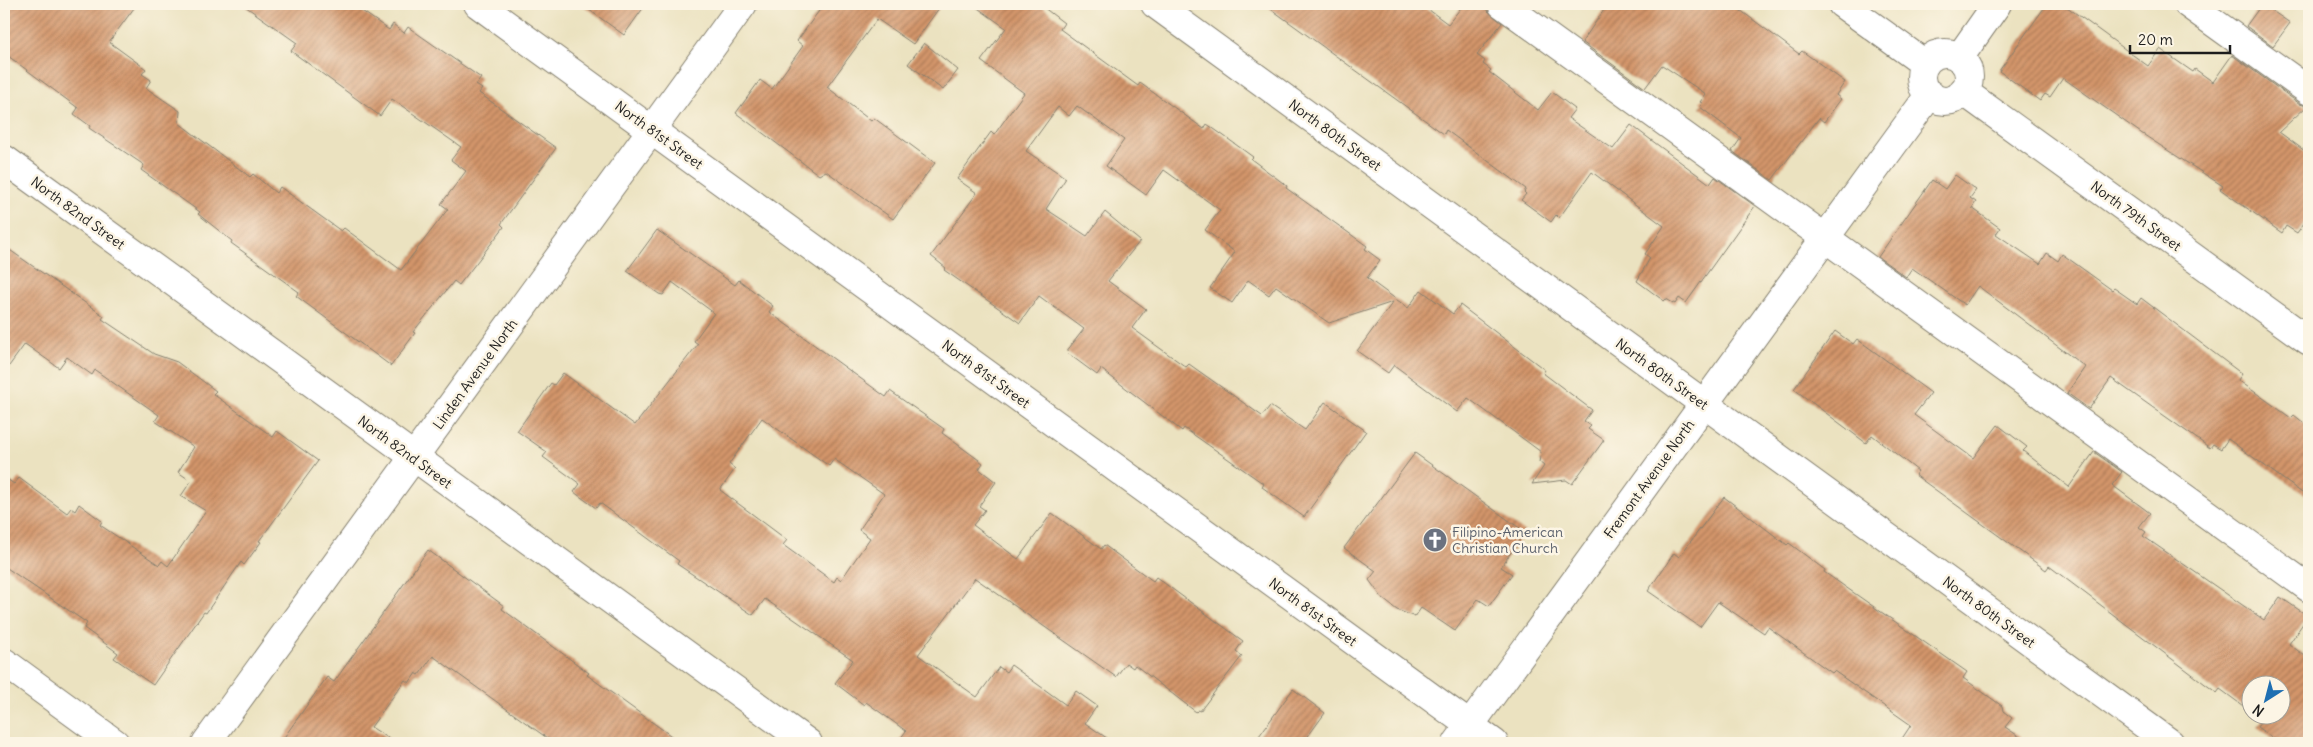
<svg xmlns="http://www.w3.org/2000/svg" width="2313" height="747" viewBox="0 0 2313 747" font-family="Delius,sans-serif">
	<style>
		.building { fill: url(#building-hatch); fill-rule: evenodd }
		.lines { fill: none; stroke-linecap: round; stroke-linejoin: round }
		.minor-casing { stroke: #847f6e; stroke-width: 30 }
		.minor { stroke: #fff; stroke-width: 28 }
		.labels { text-anchor: middle; stroke-width: 5; stroke-linejoin: round; paint-order: stroke }
		.street-label { font-size: 14px; fill: #1c1c1c; stroke: #fcf5e5 }
		.worship-label { font-size: 14px; fill: #5b616d; stroke: #fcf5e5; text-anchor: start }
	</style>
	<defs>
		<pattern id="building-hatch" width="6" height="6" patternUnits="userSpaceOnUse" patternTransform="scale(1.25)"><rect width="6" height="6" fill="#d3956a"/><path d="M-1 1l2-2M0 6l6-6M5 7l2-2" fill="none" stroke="#aa7956"/></pattern>
	</defs>
	<rect width="100%" height="100%" fill="#fcf5e5"/>
	<filter id="ink" filterUnits="userSpaceOnUse"><feTurbulence type="fractalNoise" baseFrequency=".02" numOctaves="2"/><feDisplacementMap in="SourceGraphic" scale="10" xChannelSelector="R" yChannelSelector="G"/><feConvolveMatrix kernelMatrix="1 2 1 2 8 2 1 2 1" color-interpolation-filters="sRGB"/></filter>
	<filter id="wash" filterUnits="userSpaceOnUse"><feTurbulence type="fractalNoise" baseFrequency=".0096" numOctaves="4" result="noise"/><feDisplacementMap in="SourceGraphic" scale="20" xChannelSelector="R" yChannelSelector="G"/><feGaussianBlur stdDeviation="1.12" result="paint"/><feColorMatrix in="noise" values="0 0 0 0 0 0 0 0 0 0 0 0 0 0 0 0 0 1.4 0 .05"/><feComposite in="paint" operator="in"/></filter>
	<g filter="url(#wash)">
		<rect width="100%" height="100%" fill="#ebe2c0"/>
		<g id="blocks">
			<g class="building">
				<path d="M4,4H137L109,42L146,69L142,74L151,80L146,88L180,111L179,123L250,177L253,174L276,193L280,187L341,231L344,228L401,270L448,209L441,204L466,171L451,160L461,147L392,99L380,116L291,51L297,43L242,4H352L389,30L393,24L404,33L408,27L481,78L476,85L482,89L479,93L556,148L501,224L504,227L459,285L454,281L413,332L415,333L391,366L296,296L299,292L231,243L232,241L198,214L200,212L141,170L144,165L89,128L90,126L74,114L78,108L4,53Z"/>
				<path d="M581,4H646L624,35Z"/>
				<path d="M824,4H942L913,44L877,19L827,87L871,121L874,118L935,163L893,219L826,171L819,175L736,113L760,80L772,89L803,46L797,41Z"/>
				<path d="M972,4H1039L1064,23L1060,29L1138,86L1140,83L1204,129L1207,124L1224,136L1253,157L1251,159L1287,186L1286,188L1367,246L1365,249L1380,260L1367,278L1408,308L1421,290L1453,314L1460,305L1545,370L1543,373L1592,410L1584,421L1591,426L1588,429L1604,440L1572,484L1566,480L1532,484L1544,466L1539,462L1541,452L1468,398L1457,412L1394,365L1388,373L1357,351L1393,302L1329,323L1276,286L1269,295L1248,280L1232,303L1210,288L1235,252L1205,230L1220,210L1164,170L1146,195L1106,166L1124,140L1077,106L1069,116L1058,107L1026,151L1066,178L1046,209L1087,236L1105,212L1140,241L1108,281L1146,309L1132,328L1186,367L1189,364L1262,416L1270,406L1305,430L1325,402L1366,431L1304,517L1262,487L1264,484L1184,428L1182,431L1101,369L1097,375L1066,352L1084,329L1039,296L1020,323L944,270L946,268L931,256L977,193L957,179L991,132L994,135L1024,93L981,61L1006,28Z"/>
				<path d="M1264,4H1421L1448,24L1464,4H1487L1488,11L1502,23L1477,55L1485,61L1483,64L1491,70L1489,72L1538,110L1552,92L1575,109L1568,118L1613,149L1631,125L1710,184L1715,177L1755,206L1686,303L1679,298L1675,304L1666,299L1664,301L1637,281L1650,258L1645,254L1664,226L1592,172L1559,218L1556,215L1551,222L1521,200L1526,194L1524,192L1526,189L1446,130L1444,134Z"/>
				<path d="M1608,4H1732L1799,54L1802,51L1845,82L1836,95L1841,99L1824,122L1819,118L1772,180L1732,151L1741,138L1700,107L1702,103L1700,102L1706,94L1662,65L1645,88L1582,42Z"/>
				<path d="M2047,4H2063L2148,66L2160,49L2193,72L2195,69L2213,82L2232,55L2300,104L2307,106L2279,132L2309,154V216L2297,233L2286,226L2282,233L2220,189L2223,186L2141,133L2063,78L2050,97L2045,94L2040,101L1999,71Z"/>
				<path d="M2262,4L2290,23L2273,46L2246,26Z"/>
				<path d="M924,43L958,70L943,90L908,64Z"/>
				<path d="M1955,175L1976,190L1970,198L1976,202L1972,208L2000,228L1996,234L2040,264L2047,253L2058,261L2062,254L2112,290L2114,288L2137,304L2141,298L2242,374L2238,380L2291,418L2294,415L2309,427V498L2228,439L2221,449L2213,444L2210,448L2111,378L2089,409L2067,393L2085,367L1978,286L1965,305L1912,268L1906,277L1878,257L1932,180L1945,189Z"/>
				<path d="M657,230L735,285L739,280L773,306L769,312L886,397L890,391L944,429L942,433L983,463L979,469L996,482L979,506L985,510L973,525L1018,559L1052,513L1101,549L1104,545L1153,581L1156,577L1243,641L1236,651L1242,656L1200,711L1198,710L1196,712L1135,665L1133,668L1126,663L1116,677L975,578L918,655L977,697L999,667L1006,672L1011,665L1066,705L1076,691L1097,706L1085,723L1114,743H897L906,731L866,702L864,705L835,683L853,660L765,599L753,615L677,564L679,561L600,503L596,508L574,492L580,484L543,457L547,452L517,431L551,383L554,385L563,373L635,425L698,344L694,341L714,313L672,282L663,295L659,294L627,271ZM762,418L829,466L834,459L884,494L859,530L870,538L841,580L837,577L834,582L783,545L787,540L720,490L735,469L729,464Z"/>
				<path d="M4,246L104,316L102,319L154,354L177,362L216,391L213,394L273,437L277,431L318,461L259,541L261,542L244,565L241,562L206,613L204,612L153,685L114,658L118,653L84,628L87,623L4,566V477L14,484L19,478L67,513L71,508L75,511L79,504L102,521L100,525L159,565L162,561L168,566L206,511L181,496L191,481L178,472L194,447L155,421L159,415L95,370L92,375L67,357L59,368L25,344L4,373Z"/>
				<path d="M1835,331L1853,344L1857,339L1931,393L1914,415L1973,458L1998,425L2027,447L2023,451L2069,487L2094,452L2122,472L2112,485L2150,513L2139,527L2146,532L2143,536L2264,620L2280,597L2308,616L2289,644L2309,659V743H2280L2257,727L2263,720L2256,714H2280V684H2250V711L2220,689L2217,693L2049,566L2046,570L1915,475L1918,471L1872,435L1866,443L1794,389Z"/>
				<path d="M1415,453L1525,532L1501,567L1512,574L1489,606L1478,599L1455,631L1421,608L1415,617L1397,610L1383,599L1369,580L1376,571L1344,548Z"/>
				<path d="M1724,497L1787,545L1789,543L1825,570L1824,572L1967,672L1963,678L2002,706L2003,711L2012,718L2005,727L2029,743H1899L1911,725L1834,671L1832,673L1768,627L1764,633L1718,602L1700,627L1648,591L1674,553L1679,557Z"/>
				<path d="M428,550L504,606L502,609L589,673L587,675L681,743H554L433,656L419,675L416,673L409,683L405,680L371,727L396,743H280L327,677L334,682Z"/>
				<path d="M1293,689L1325,713L1303,743H1254Z"/>
			</g>
		</g>
	</g>
	<g filter="url(#ink)">
		<use href="#blocks" fill-opacity="0" stroke="#847f6e" stroke-width="1"/>
		<g class="lines">
			<defs>
				<g id="minor">
					<path d="M478,4L1494,743"/>
					<path d="M1155,4L2170,743"/>
					<path d="M1502,4L2309,588"/>
					<path d="M1842,4L1925,64"/>
					<path d="M2188,4L2309,91"/>
					<circle cx="1945" cy="77" r="24"/>
					<path d="M1959,58L1997,4"/>
					<path d="M1963,91L2309,341"/>
					<path d="M4,159L808,743"/>
					<path d="M4,662L115,743"/>
					<path d="M206,743L743,4"/>
					<path d="M1457,743L1930,94"/>
				</g>
			</defs>
			<use href="#minor" class="minor-casing"/>
			<use href="#minor" class="minor"/>
		</g>
	</g>
	<defs>
		<symbol id="church-disc" viewBox="-11 -11 22 22"><circle r="9.5" fill="#6b7280" stroke="#fcf5e5"/><path d="M-1.2-6h2.4v3.5h3.3v2.4h-3.3V6h-2.4V-.1h-3.3v-2.4h3.3Z" fill="#fff"/></symbol>
	</defs>
	<g fill-rule="evenodd">
		<use href="#church-disc" x="1421" y="526" width="28" height="28"/>
	</g>
	<g class="labels">
		<g class="street-label">
			<text transform="translate(659 135) rotate(36)" y="5">North 81st Street</text>
			<text transform="translate(1335 135) rotate(36)" y="5">North 80th Street</text>
			<text transform="translate(78 213) rotate(36)" y="5">North 82nd Street</text>
			<text transform="translate(2136 216) rotate(36)" y="5">North 79th Street</text>
			<text transform="translate(475 374) rotate(-54)" y="5">Linden Avenue North</text>
			<text transform="translate(986 374) rotate(36)" y="5">North 81st Street</text>
			<text transform="translate(1662 374) rotate(36)" y="5">North 80th Street</text>
			<text transform="translate(405 452) rotate(36)" y="5">North 82nd Street</text>
			<text transform="translate(1649 479) rotate(-54)" y="5">Fremont Avenue North</text>
			<text transform="translate(1313 612) rotate(36)" y="5">North 81st Street</text>
			<text transform="translate(1989 612) rotate(36)" y="5">North 80th Street</text>
		</g>
		<g class="worship-label">
			<text x="1452" y="537">Filipino-American<tspan x="1452" dy="16">Christian Church</tspan></text>
		</g>
	</g>
	<rect width="2313" height="747" fill="none" stroke="#fcf5e5" stroke-width="20"/>
	<g transform="translate(2266 700) rotate(216)"><circle r="24" fill="#fcf5e5" stroke="#a29e95"/>
	<path d="M0-4L9 19L0 12L-9 19Z" fill="#1f6fb2"/>
	<text y="-8" font-size="14" font-weight="bold" text-anchor="middle" fill="#1c1c1c">N</text>
	</g>
	<path d="M2130 45v8h100v-8" fill="none" stroke="#1c1c1c" stroke-width="2.5"/>
	<text x="2138" y="45" font-size="15" fill="#1c1c1c" stroke="#fcf5e5" stroke-width="4" paint-order="stroke">20 m</text>
</svg>
